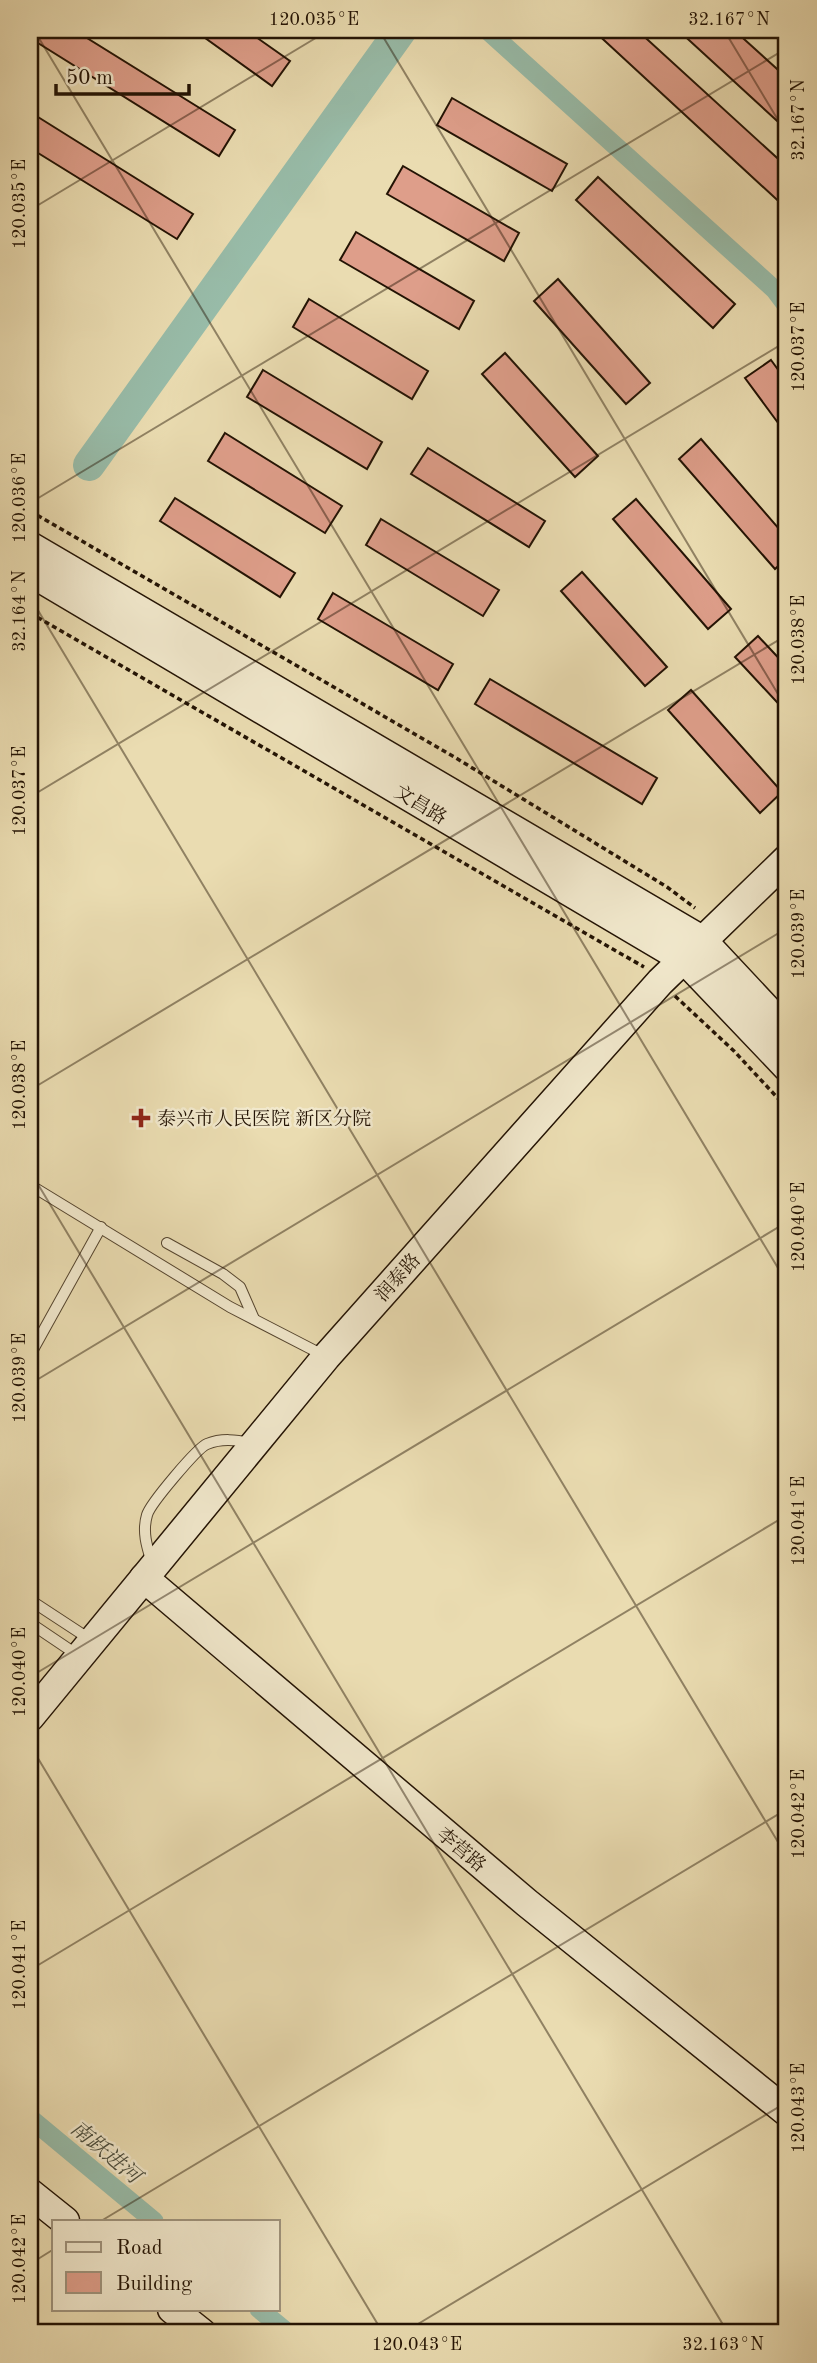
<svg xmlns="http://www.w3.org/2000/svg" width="817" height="2363" viewBox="0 0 817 2363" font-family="'Old Standard TT','Noto Serif SC',serif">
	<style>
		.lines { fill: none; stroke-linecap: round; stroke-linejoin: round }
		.stream { stroke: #697867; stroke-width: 5 }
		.canal { stroke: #98bca9; stroke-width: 19 }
		.river { stroke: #98bca9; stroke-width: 32 }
		.building { fill: #de9e8a; stroke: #231304; stroke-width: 2 }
		.lane-casing { stroke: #55452f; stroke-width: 12 }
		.secondary-casing { stroke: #231304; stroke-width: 31 }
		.path { stroke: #231304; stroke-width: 3.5; stroke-dasharray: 5 3.5; stroke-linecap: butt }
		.lane { stroke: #f1e8cc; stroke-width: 10 }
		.secondary { stroke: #f1e8cc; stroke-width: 28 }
		.ticks { fill: none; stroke: #231304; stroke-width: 2; stroke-opacity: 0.45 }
		.poi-dot { fill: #8f2418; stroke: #f1e8cc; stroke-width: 2.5 }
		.labels { text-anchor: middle; stroke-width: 5; stroke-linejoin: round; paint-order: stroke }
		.street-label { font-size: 19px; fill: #231304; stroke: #f1e8cc }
		.poi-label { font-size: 19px; fill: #231304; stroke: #f1e8cc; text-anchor: start }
		.water-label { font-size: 21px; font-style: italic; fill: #4c4e3e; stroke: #f1e8cc }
		.neatline { fill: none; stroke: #231304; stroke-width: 2.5 }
		.ticks-label { font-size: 18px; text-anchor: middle; fill: #231304 }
	</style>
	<rect width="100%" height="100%" fill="#eadcb1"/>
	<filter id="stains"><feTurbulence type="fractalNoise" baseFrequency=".00286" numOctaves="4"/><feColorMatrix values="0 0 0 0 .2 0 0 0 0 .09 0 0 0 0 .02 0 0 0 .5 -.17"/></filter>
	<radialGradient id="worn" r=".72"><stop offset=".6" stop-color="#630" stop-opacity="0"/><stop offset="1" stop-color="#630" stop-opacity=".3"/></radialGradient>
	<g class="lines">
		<path class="stream" d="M782,298L787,292"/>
		<g class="canal">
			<path d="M487,30L775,290L787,306"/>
			<path d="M30,2118L154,2221"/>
			<path d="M259,2309L288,2333"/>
		</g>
		<path class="river" d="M89,465L401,30"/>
	</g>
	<g class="building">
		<path d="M30,30H74L235,130L219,156L30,38Z"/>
		<path d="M194,30H246L290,61L272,86Z"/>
		<path d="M593,30H637L787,167V209Z"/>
		<path d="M678,30H734L787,78V130Z"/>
		<path d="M452,98L567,164L552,191L437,125Z"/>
		<path d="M30,112L193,214L177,239L30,148Z"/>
		<path d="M403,166L519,233L504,261L387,194Z"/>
		<path d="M598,177L735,304L713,328L576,200Z"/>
		<path d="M356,232L474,301L459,329L340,260Z"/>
		<path d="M558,279L650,383L626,404L534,301Z"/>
		<path d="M309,299L428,371L412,399L293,327Z"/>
		<path d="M505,353L598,456L575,477L482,374Z"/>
		<path d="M771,360L787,382V435L745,378Z"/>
		<path d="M263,370L382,442L367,469L247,397Z"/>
		<path d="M225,433L342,506L325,533L208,461Z"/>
		<path d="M701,439L787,538V558L775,569L679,459Z"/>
		<path d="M428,448L545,521L529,547L411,474Z"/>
		<path d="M175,498L295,573L280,597L160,521Z"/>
		<path d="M636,499L731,609L708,629L613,519Z"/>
		<path d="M381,519L499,590L483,616L366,545Z"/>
		<path d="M582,572L667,667L645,686L561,591Z"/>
		<path d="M333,593L453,664L438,690L318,619Z"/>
		<path d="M758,636L787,667V713L735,657Z"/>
		<path d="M490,679L657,778L642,804L475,704Z"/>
		<path d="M691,690L782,792L760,813L668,710Z"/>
	</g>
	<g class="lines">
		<defs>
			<g id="lane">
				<path d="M30,1185L230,1307L323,1355"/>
				<path d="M167,1243L223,1274L240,1287L254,1319"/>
				<path d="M30,1355L101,1227"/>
				<path d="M152,1563C147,1547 142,1532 147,1515C150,1504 197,1448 207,1444C222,1438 236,1440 251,1443"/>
				<path d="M30,1600L91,1640"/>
				<path d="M30,1623L79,1656"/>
			</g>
			<g id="secondary">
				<path d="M30,546L702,940L787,1031"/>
				<path d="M30,572L685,960L787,1067"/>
				<path d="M144,1578L527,1903L787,2112"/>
				<path d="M30,1717L326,1357L660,982L787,859"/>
				<path d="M30,2193L65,2221"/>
				<path d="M172,2309L202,2333"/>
			</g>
		</defs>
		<use href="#lane" class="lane-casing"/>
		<use href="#secondary" class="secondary-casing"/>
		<g class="path">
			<path d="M30,511L456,758L667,887L695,908"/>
			<path d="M30,613L644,967"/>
			<path d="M675,996L734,1051L787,1108"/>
		</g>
		<use href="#lane" class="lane"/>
		<use href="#secondary" class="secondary"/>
	</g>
	<path class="ticks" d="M34,30L787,1283M379,30L787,709M724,30L787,135M30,210L329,30M30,503L787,48M30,597L787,1857M30,797L787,341M30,1090L787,635M30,1171L728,2333M30,1384L787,928M30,1677L787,1222M30,1745L383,2333M30,1970L787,1515M101,2221L787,1809M30,2264L54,2249M30,2319L38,2333M403,2333L787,2102"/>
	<path class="poi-dot" d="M137.5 1107.5h7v7h7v7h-7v7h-7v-7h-7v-7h7z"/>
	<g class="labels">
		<g class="street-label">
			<text transform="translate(421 804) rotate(31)" y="7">文昌路</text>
			<text transform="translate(397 1277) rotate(-48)" y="7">润泰路</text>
			<text transform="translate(462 1849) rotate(40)" y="7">李营路</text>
		</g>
		<g class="poi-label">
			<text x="157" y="1125">泰兴市人民医院 新区分院</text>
		</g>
		<g class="water-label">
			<text transform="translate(106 2152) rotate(40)" y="7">南跃进河</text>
		</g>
	</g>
	<rect width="817" height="2363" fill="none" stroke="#eadcb1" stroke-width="77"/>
	<rect x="52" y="2220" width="228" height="91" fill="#f1e8cc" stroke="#9f937c" stroke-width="2"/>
	<rect x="66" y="2242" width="35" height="10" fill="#f1e8cc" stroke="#9f937c" stroke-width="2"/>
	<text x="116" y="2254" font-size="21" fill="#231304">Road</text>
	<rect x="66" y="2272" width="35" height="21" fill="#de9e8a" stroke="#9f937c" stroke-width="2"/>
	<text x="116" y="2290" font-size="21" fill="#231304">Building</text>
	<path d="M56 84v10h133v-10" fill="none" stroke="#231304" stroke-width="3.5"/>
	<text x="66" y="84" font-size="21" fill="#231304" stroke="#f1e8cc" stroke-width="5" paint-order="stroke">50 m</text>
	<rect x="38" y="38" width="740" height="2286" class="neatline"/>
	<g class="ticks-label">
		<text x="314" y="25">120.035°E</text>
		<text x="729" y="25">32.167°N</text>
		<text transform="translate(798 120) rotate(-90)" y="6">32.167°N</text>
		<text transform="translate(19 204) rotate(-90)" y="6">120.035°E</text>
		<text transform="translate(798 347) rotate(-90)" y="6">120.037°E</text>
		<text transform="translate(19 498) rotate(-90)" y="6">120.036°E</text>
		<text transform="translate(19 611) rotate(-90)" y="6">32.164°N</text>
		<text transform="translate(798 640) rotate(-90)" y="6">120.038°E</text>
		<text transform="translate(19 791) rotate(-90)" y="6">120.037°E</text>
		<text transform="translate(798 934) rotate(-90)" y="6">120.039°E</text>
		<text transform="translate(19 1085) rotate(-90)" y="6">120.038°E</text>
		<text transform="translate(798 1227) rotate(-90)" y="6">120.040°E</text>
		<text transform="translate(19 1378) rotate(-90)" y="6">120.039°E</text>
		<text transform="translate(798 1521) rotate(-90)" y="6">120.041°E</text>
		<text transform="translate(19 1672) rotate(-90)" y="6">120.040°E</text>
		<text transform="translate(798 1814) rotate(-90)" y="6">120.042°E</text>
		<text transform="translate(19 1965) rotate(-90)" y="6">120.041°E</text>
		<text transform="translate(798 2108) rotate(-90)" y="6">120.043°E</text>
		<text transform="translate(19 2259) rotate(-90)" y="6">120.042°E</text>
		<text x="417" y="2350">120.043°E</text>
		<text x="723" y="2350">32.163°N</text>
	</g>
	<rect width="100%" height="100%" filter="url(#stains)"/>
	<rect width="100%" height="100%" fill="url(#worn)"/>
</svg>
